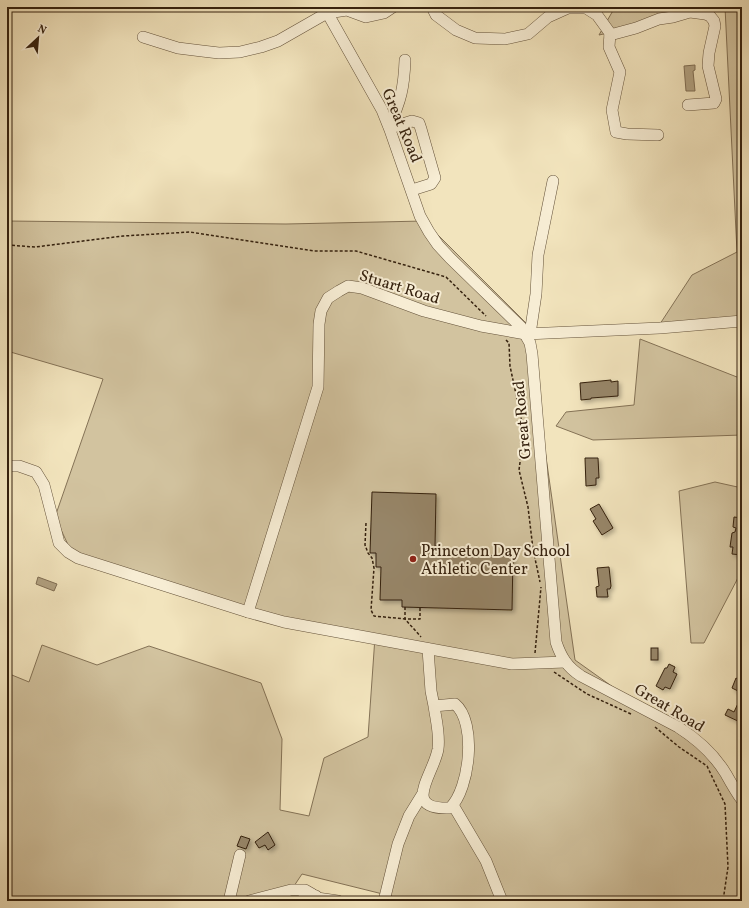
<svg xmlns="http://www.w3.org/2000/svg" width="749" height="908" viewBox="0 0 749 908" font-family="Vollkorn,serif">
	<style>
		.green { fill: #d2c39f; stroke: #847256 }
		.water { fill: #b2a282; stroke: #806e54 }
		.building { fill: #978669; stroke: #35210e; filter: url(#shadow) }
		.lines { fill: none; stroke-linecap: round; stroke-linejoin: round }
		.minor-casing { stroke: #64523a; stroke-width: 12 }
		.path { stroke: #35210e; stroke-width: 1.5; stroke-dasharray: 3 2; stroke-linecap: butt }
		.minor { stroke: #f7edd4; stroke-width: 11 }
		.poi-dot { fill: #8f2418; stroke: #f7edd4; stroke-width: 1.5 }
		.labels { text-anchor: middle; stroke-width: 4; stroke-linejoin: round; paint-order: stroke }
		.street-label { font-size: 16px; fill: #35210e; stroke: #f7edd4 }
		.poi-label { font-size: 16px; fill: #35210e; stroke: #f7edd4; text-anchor: start }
	</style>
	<defs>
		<filter id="shadow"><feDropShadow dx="2.5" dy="2.5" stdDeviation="2" flood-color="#0004"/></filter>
	</defs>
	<rect width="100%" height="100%" fill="#f2e4bd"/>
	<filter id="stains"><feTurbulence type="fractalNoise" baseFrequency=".005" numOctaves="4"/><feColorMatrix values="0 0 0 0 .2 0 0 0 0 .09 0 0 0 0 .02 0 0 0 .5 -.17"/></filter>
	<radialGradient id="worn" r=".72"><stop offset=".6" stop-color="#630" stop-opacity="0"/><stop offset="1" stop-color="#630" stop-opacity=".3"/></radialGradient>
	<g class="green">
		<path d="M615,7H722L599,35Z"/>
		<path d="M725,7H742V321L656,330L692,275L737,252Z"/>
		<path d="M7,221L286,224L424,221L527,324L575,660L707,754L742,793V901H411L302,874L290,892L295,901H7V673L29,682L42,645L97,665L149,646L261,683L282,739L280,810L309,816L324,758L368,737L375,637L318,631L71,551L55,517L103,379L7,351Z"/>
		<path d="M640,339L742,379V435L593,440L556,426L566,412L634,405Z"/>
		<path d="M715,482L742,488V575L740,574L704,643H691L679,491Z"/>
	</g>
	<g class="water">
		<path d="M695,65V70L693,71L695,91H686L684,66Z"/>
		<path d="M38,577L57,584L54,591L36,584Z"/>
	</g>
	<g class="building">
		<path d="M611,380V382L618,381V396L591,398V399L581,400L580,383Z"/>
		<path d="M585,458H598L599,478H596V485L586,486Z"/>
		<path d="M372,492L436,494L435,546H439V554L513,556L512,610L402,607V600H380L381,567H376V553H370Z"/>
		<path d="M599,504L613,528L602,535L593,521L596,519L590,509Z"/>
		<path d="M734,517L742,518V555L732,554L733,547H730L732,533L735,532L736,528L733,527Z"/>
		<path d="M609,567L611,586L610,589H607L608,597H597L596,587L599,586L597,568Z"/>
		<rect x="651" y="648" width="7" height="12"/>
		<path d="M669,664L675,667L673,672L677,674L670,689L665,687L663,690L656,686L665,668H667Z"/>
		<path d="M736,678L742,681V693L732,688Z"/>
		<path d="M741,697H742V723L725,715L728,709L734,712Z"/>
		<path d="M268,832L275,845L268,850L265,845L259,848L255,842Z"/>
		<path d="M241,836L250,839L246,849L237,846Z"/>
	</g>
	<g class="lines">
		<defs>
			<g id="minor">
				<path d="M324,7L382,110L390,130L420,216L429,232L438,245L450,258L521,327L530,343L532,354L556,642C561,657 567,667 581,676L678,727C697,739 714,754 726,774C731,783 736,792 742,800"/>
				<path d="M432,7L436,15L456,30L475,38L505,39L528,34L548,17L568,8H586L597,15L610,33L609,47L620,72L612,110L616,132L627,134L658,135"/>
				<path d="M610,35L636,28L659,19L673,17L690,12L705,14L710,16L714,21L715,26L709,53L708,66L716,99L714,103L688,105"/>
				<path d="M143,37L178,48L202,51L219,53L240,52L261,47L278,41L327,13L347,10L366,17L384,13L393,7"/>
				<path d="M389,126C401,101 404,87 405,60"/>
				<path d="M390,128L412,121L419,123L421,129L435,178L431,184L412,190"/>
				<path d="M530,334L536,294L538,255L553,181"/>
				<path d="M7,466H19L36,472L44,485L59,543L68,552L78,558L248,612L284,622L512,664L565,662"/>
				<path d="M248,612L318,387L319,324L321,311L328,298L339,291L348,286L362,288L424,311L481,326L526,334L660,328L742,321"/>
				<path d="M428,649L431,691L434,706L455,704C477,722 470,789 450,808C400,810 434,774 438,749C440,734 436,720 434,706"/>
				<path d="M453,805L486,861L502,901"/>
				<path d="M317,898L338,901"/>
				<path d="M229,901L240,855"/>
				<path d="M249,901L291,890H305L312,894"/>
				<path d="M303,901L304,897L310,894L316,896L317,901"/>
				<path d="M384,901L398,844L409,816L422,795"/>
			</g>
		</defs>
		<use href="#minor" class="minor-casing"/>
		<g class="path">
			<path d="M7,245L35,247L123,236L190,232L314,251H356L446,277L486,316"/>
			<path d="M506,340L509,343L510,366L524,432L519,470L528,507L533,549L540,582"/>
			<path d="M366,523L365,545L368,553L372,558L374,568L371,610L374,616L405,619L421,637"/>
			<path d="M405,607V619H420V608"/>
			<path d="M535,653L541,587"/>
			<path d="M554,672L587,694L631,714"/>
			<path d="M655,727L679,747L707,766L725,804L728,867L723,901"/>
		</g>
		<use href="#minor" class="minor"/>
	</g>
	<circle class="poi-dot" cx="413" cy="559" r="4"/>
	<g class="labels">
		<g class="street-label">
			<text transform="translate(403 125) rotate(67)" y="6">Great Road</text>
			<text transform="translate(400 286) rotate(17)" y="6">Stuart Road</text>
			<text transform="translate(521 420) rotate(-95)" y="6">Great Road</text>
			<text transform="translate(670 707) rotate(31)" y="6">Great Road</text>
		</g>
		<g class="poi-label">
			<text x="421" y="556">Princeton Day School<tspan x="421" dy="18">Athletic Center</tspan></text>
		</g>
	</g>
	<rect width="749" height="908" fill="none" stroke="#f2e4bd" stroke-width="24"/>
	<rect x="8" y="8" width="733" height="892" fill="none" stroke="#35210e" stroke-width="2"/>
	<rect x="12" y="12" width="725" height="884" fill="none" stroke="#35210e"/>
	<g transform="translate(38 38) rotate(26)" stroke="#f7edd4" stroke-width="3" paint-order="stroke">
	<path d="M0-3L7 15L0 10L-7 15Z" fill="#35210e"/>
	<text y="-6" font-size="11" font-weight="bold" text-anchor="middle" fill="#35210e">N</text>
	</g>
	<rect width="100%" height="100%" filter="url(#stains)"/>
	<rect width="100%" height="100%" fill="url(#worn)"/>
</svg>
